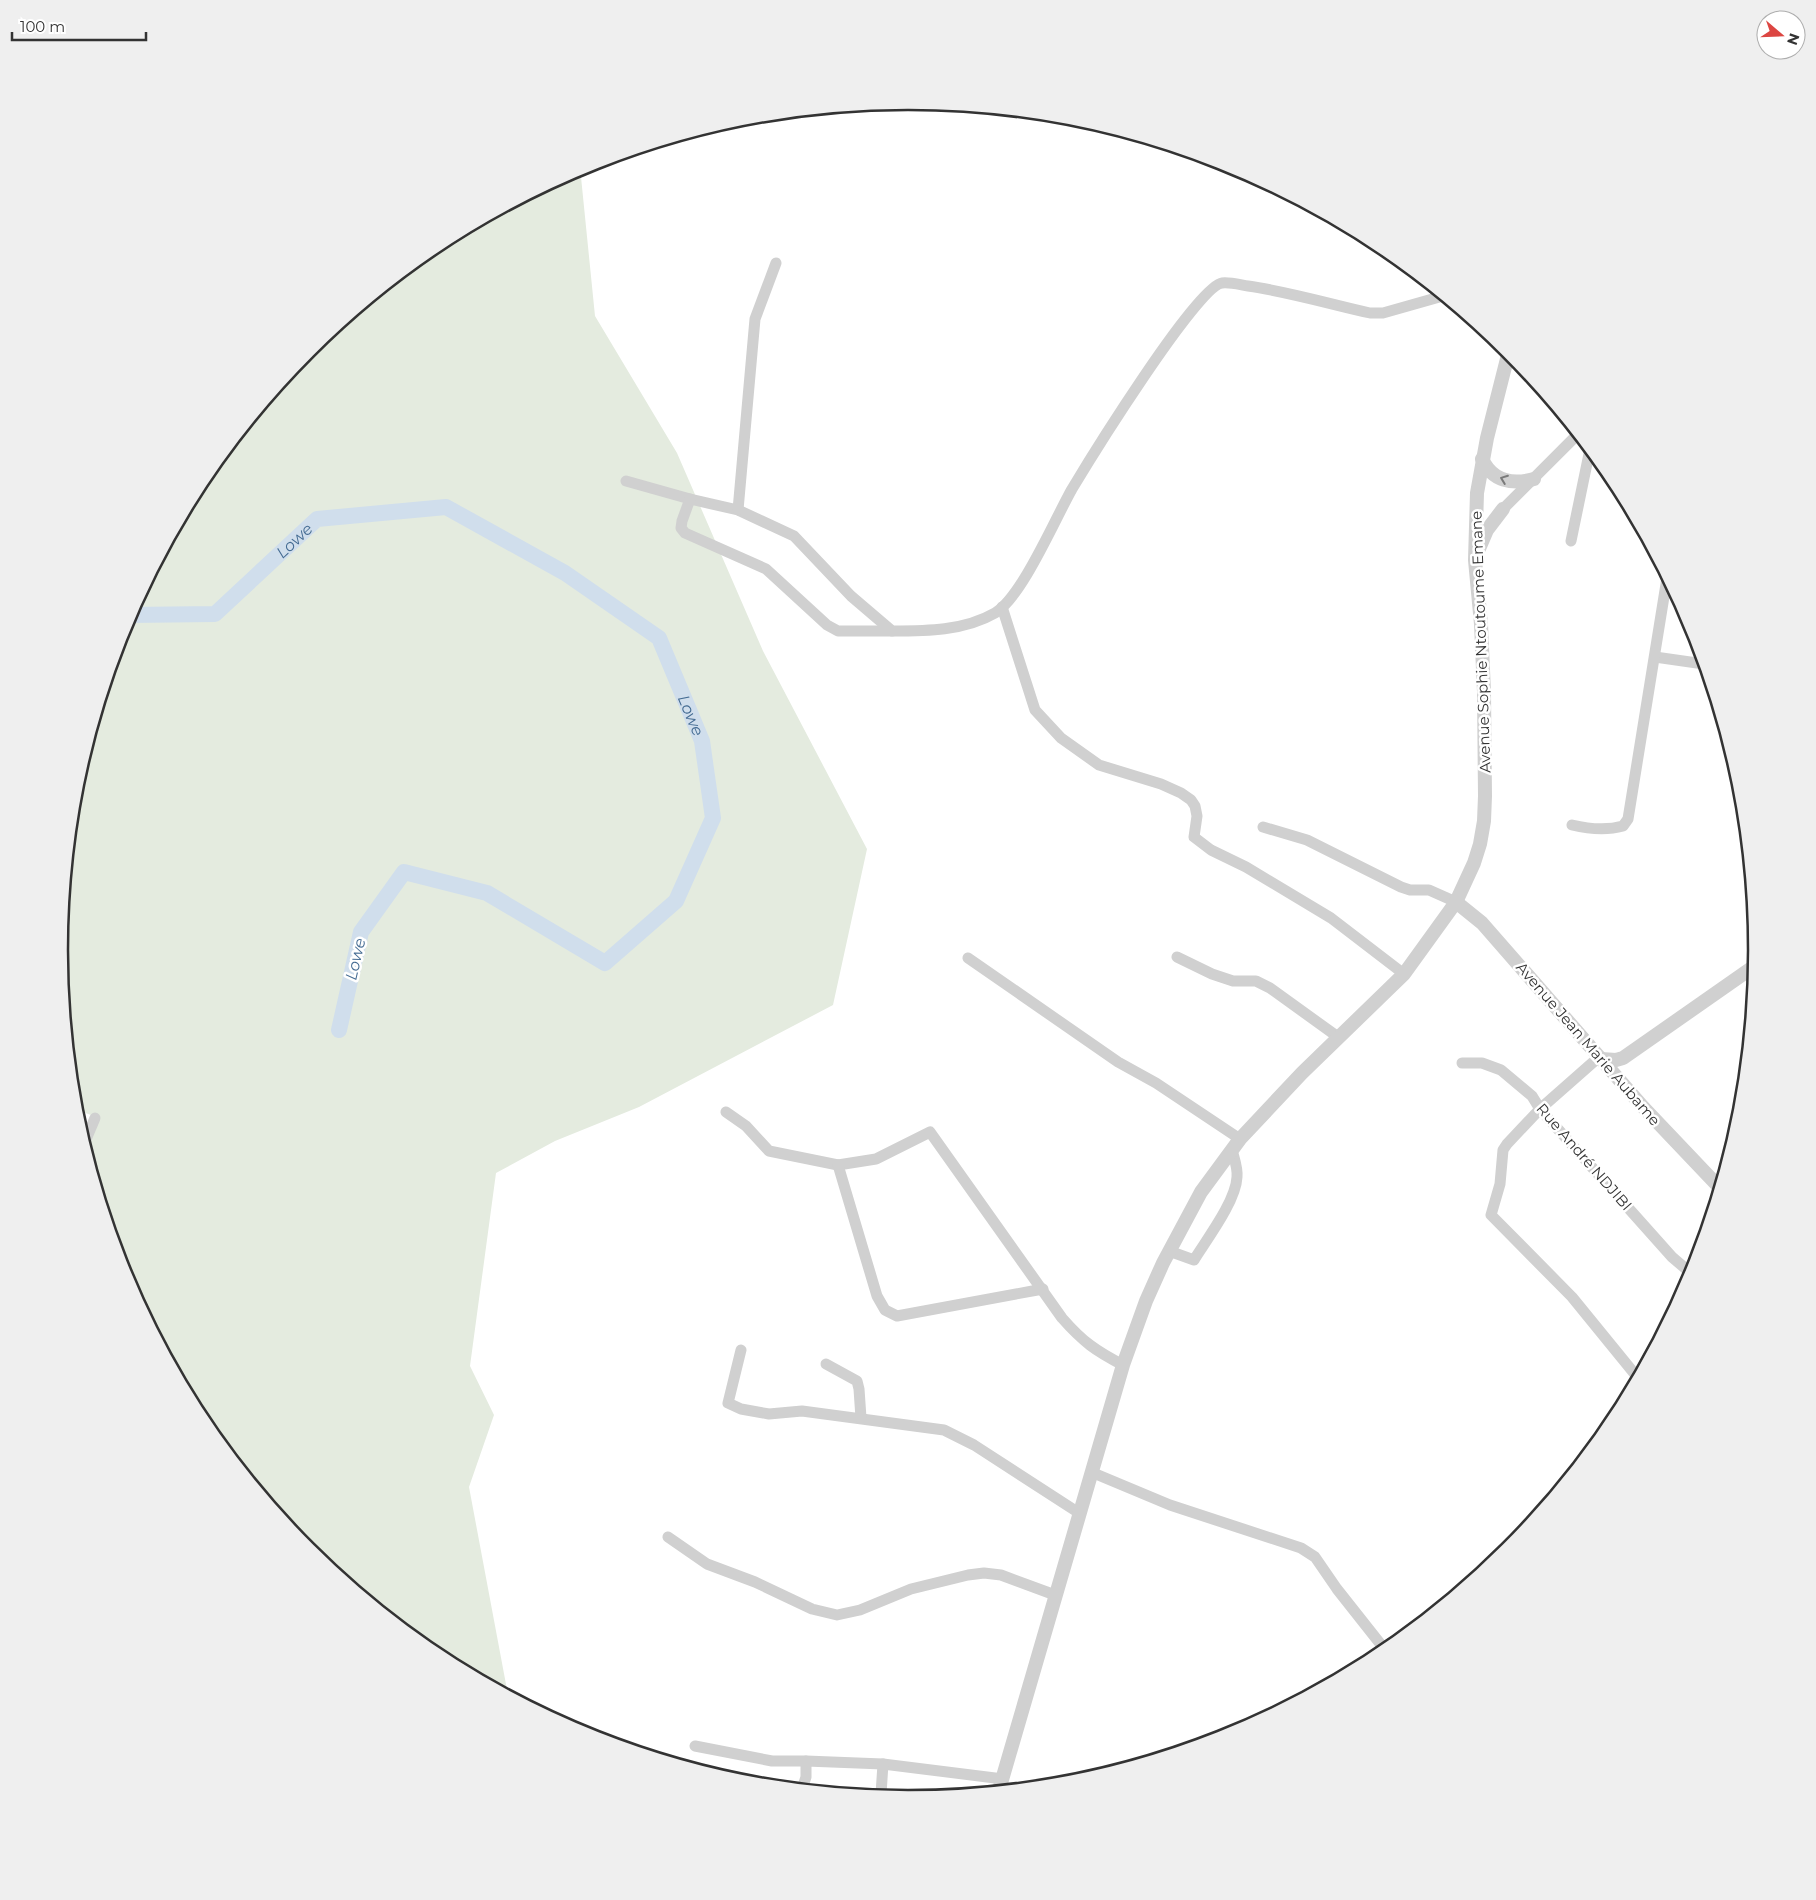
<svg xmlns="http://www.w3.org/2000/svg" width="1816" height="1900" viewBox="0 0 1816 1900" font-family="Montserrat,sans-serif">
	<style>
		.green { fill: #e4ebdf }
		.lines { fill: none; stroke-linecap: round; stroke-linejoin: round }
		.river { stroke: #d0deec; stroke-width: 16 }
		.minor { stroke: #d0d0d0; stroke-width: 11 }
		.tertiary { stroke: #d0d0d0; stroke-width: 14 }
		.oneway { stroke: #7a7a7a }
		.labels { text-anchor: middle; stroke-width: 5; stroke-linejoin: round; paint-order: stroke }
		.street-label { font-size: 15px; fill: #333; stroke: #fff }
		.water-label { font-size: 16px; font-style: italic; fill: #446b92; stroke: #fff }
		.rim { fill: none; stroke: #333; stroke-width: 2.5 }
	</style>
	<rect width="100%" height="100%" fill="#fff"/>
	<path class="green" d="M580,167L595,316L677,453L763,651L867,849L833,1005L639,1107L555,1141L496,1173L470,1366L494,1415L469,1487L508,1695L436,1656L307,1550L202,1422L123,1275L83,1141L91,1115L74,1109L59,950L75,784L124,625L202,478L308,349L436,244Z"/>
	<g class="lines">
		<path class="river" id="s1" d="M129,615L215,614L317,519L446,507L565,573L659,638L702,741L713,818L676,901L605,963L487,893L404,872L361,932L339,1030"/>
		<g class="minor">
			<path d="M626,481L690,499L738,510L794,536L851,596L892,631C926,631 964,631 995,613C1022,597 1055,519 1072,489C1090,459 1197,286 1222,283C1230,282 1241,285 1248,286C1290,292 1329,304 1370,313H1383L1443,296"/>
			<path d="M690,499L682,521L681,528L685,533L766,569L827,625L838,631H892"/>
			<path d="M1503,509L1578,434"/>
			<path d="M738,510L755,319L776,263"/>
			<path d="M1571,541L1590,449"/>
			<path d="M1002,607L1035,710L1061,738L1099,765L1161,784L1181,793L1191,800L1195,806L1197,816L1194,837L1211,850L1246,867L1331,918L1404,974"/>
			<path d="M1655,657L1704,664"/>
			<path d="M1572,825C1589,829 1605,831 1623,826L1628,819L1667,578"/>
			<path d="M1263,827L1307,840L1401,887L1410,890H1429L1456,902"/>
			<path d="M1177,957L1212,974L1233,981H1256L1270,988L1338,1037"/>
			<path d="M968,958L1118,1062L1156,1083L1240,1139"/>
			<path d="M1599,1057L1540,1109L1507,1144L1503,1150L1500,1184L1491,1215L1572,1297L1638,1378"/>
			<path d="M1462,1063H1482L1501,1070L1532,1096L1540,1109L1672,1257L1693,1275"/>
			<path d="M726,1112L746,1126L769,1151L838,1165L876,1159L930,1132L1062,1318C1083,1342 1096,1351 1123,1365"/>
			<path d="M84,1144L95,1118"/>
			<path d="M838,1165L877,1296L885,1310L897,1316L1043,1289"/>
			<path d="M1169,1251L1194,1260C1207,1239 1236,1201 1237,1177C1238,1168 1234,1158 1232,1150"/>
			<path d="M741,1350L728,1403L741,1409L769,1414L802,1411L944,1430L974,1445L1079,1513"/>
			<path d="M826,1364L857,1381L859,1389L861,1418"/>
			<path d="M1091,1472L1170,1505L1301,1548L1315,1557L1337,1589L1386,1651"/>
			<path d="M668,1537L707,1564L755,1582L812,1609L837,1615L860,1610L911,1589L968,1575L984,1573L1001,1575L1055,1595"/>
			<path d="M695,1746L772,1761H806"/>
			<path d="M802,1789L806,1777V1761L883,1764L1003,1779"/>
			<path d="M881,1794L883,1764"/>
		</g>
		<g class="tertiary">
			<path d="M1482,459C1492,481 1512,485 1534,479"/>
			<path d="M1478,551L1487,530L1503,509"/>
			<path d="M1456,902L1482,923L1643,1107L1719,1187"/>
			<path d="M1601,1059L1616,1060L1623,1058L1756,965"/>
			<path d="M999,1790L1123,1365L1146,1301L1163,1263L1201,1192L1240,1139L1302,1073L1404,974L1456,902L1474,863L1480,844L1484,821L1485,796L1484,692L1481,624L1475,560L1477,493L1487,438L1509,351"/>
		</g>
	</g>
	<defs><path id="oneway-chevron" d="M-2-3.5L2.5 0L-2 3.5" fill="none" stroke-width="1.6" stroke-linecap="round" stroke-linejoin="round" transform="scale(1.25)"/></defs>
	<use class="oneway" href="#oneway-chevron" transform="translate(1504 479) rotate(-159)"/>
	<g class="labels">
		<g class="street-label">
			<text transform="translate(1481 642) rotate(-92)" y="5">Avenue Sophie Ntoutoume Emane</text>
			<text transform="translate(1588 1044) rotate(49)" y="5">Avenue Jean Marie Aubame</text>
			<text transform="translate(1584 1157) rotate(49)" y="5">Rue André NDJIBI</text>
		</g>
		<g class="water-label">
			<text dy="6" stroke="none"><textPath href="#s1" startOffset="194">Lowe</textPath></text>
			<text dy="6" stroke="none"><textPath href="#s1" startOffset="689">Lowe</textPath></text>
			<text transform="translate(355 959) rotate(-77)" y="6">Lowe</text>
		</g>
	</g>
	<path d="M0 0H1816V1900H0ZM68 950a840 840 0 1 1 1680 0a840 840 0 1 1-1680 0Z" fill="#efefef" fill-rule="evenodd"/>
	<path class="rim" d="M68 950a840 840 0 1 1 1680 0a840 840 0 1 1-1680 0Z"/>
	<g transform="translate(1781 35) rotate(109)"><circle r="24" fill="#ffffff" stroke="#adadad"/>
	<path d="M0-4L9 19L0 12L-9 19Z" fill="#dc4642"/>
	<text y="-8" font-size="14" font-weight="bold" text-anchor="middle" fill="#333333">N</text>
	</g>
	<path d="M12 32v8h134v-8" fill="none" stroke="#333333" stroke-width="2.5"/>
	<text x="20" y="32" font-size="15" fill="#333333" stroke="#ffffff" stroke-width="4" paint-order="stroke">100 m</text>
</svg>
